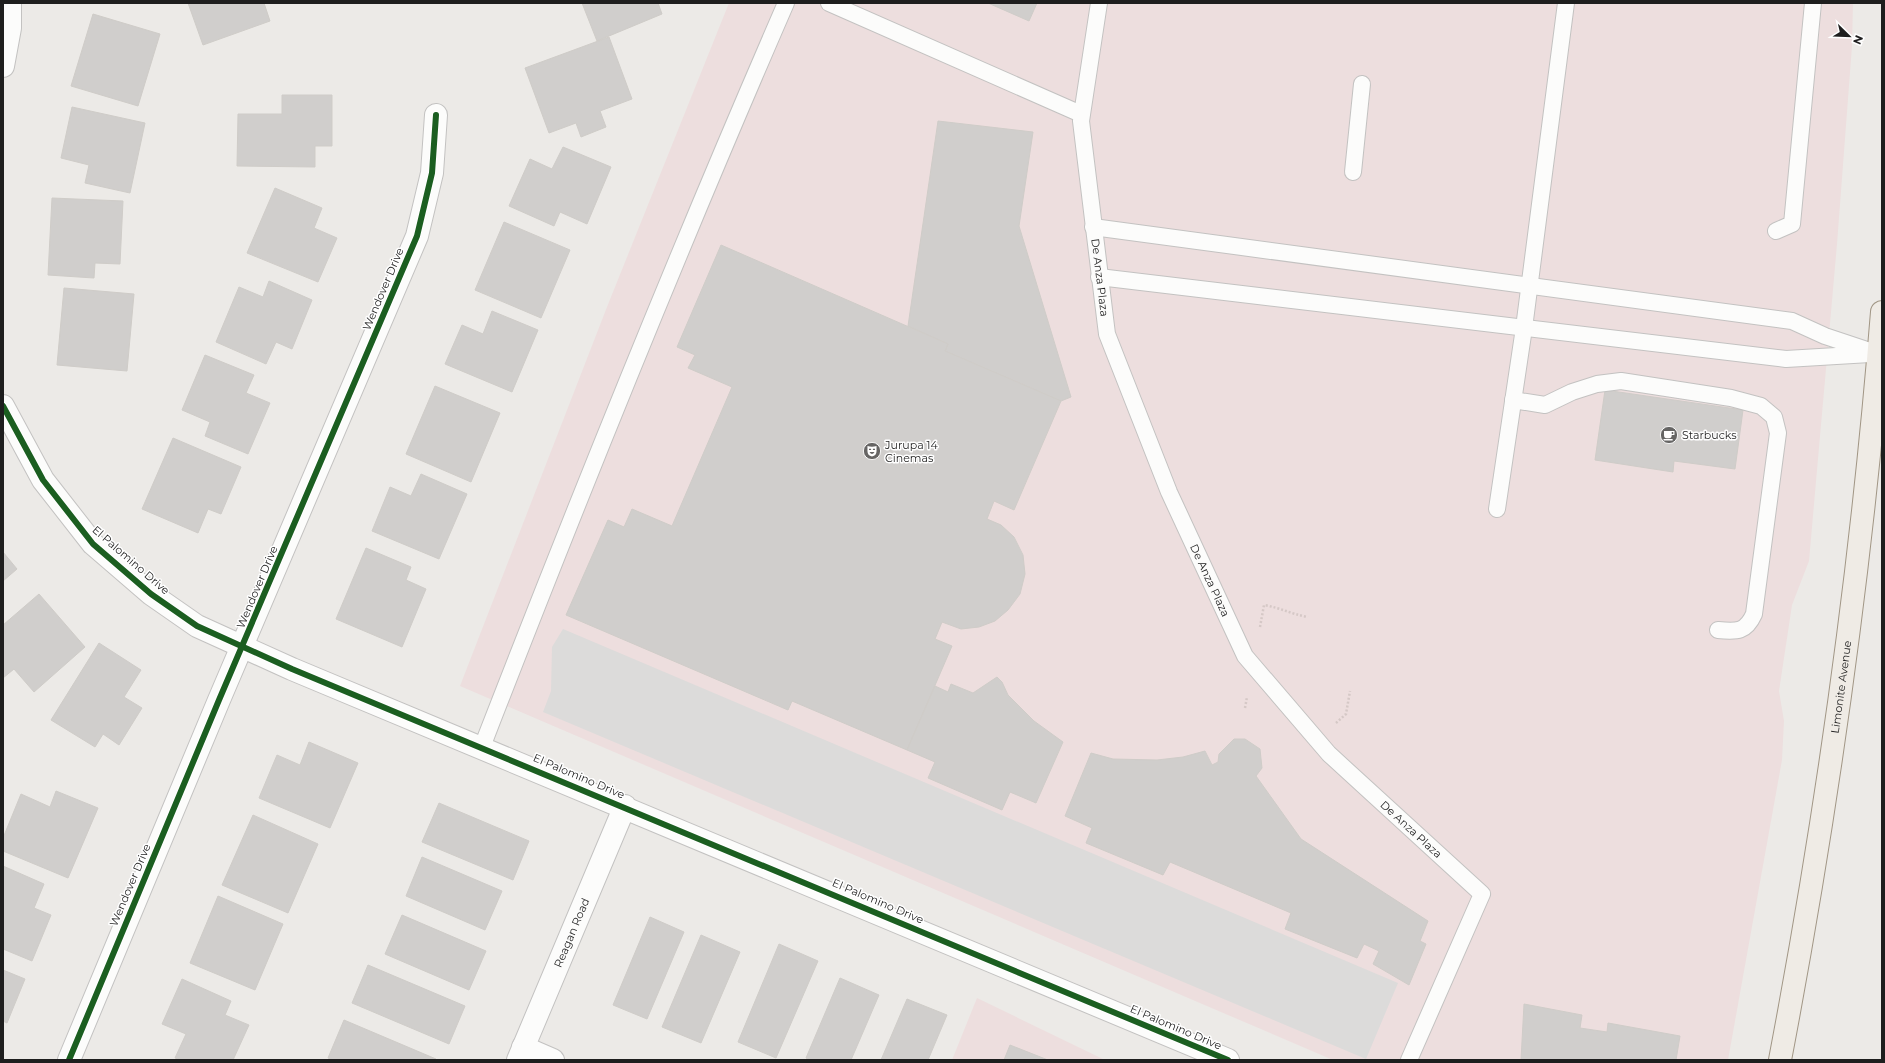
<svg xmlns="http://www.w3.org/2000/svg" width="1885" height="1063" viewBox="0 0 1885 1063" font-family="Montserrat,sans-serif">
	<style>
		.commercial { fill: #eddede }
		.parking { fill: #dcdbda }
		.building { fill: #d0cecc; stroke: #cfccc8 }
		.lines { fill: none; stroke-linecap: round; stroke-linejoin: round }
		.lane-casing { stroke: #c3c2c1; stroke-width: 18 }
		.street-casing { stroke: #c3c2c1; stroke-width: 24 }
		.primary-casing { stroke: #a19685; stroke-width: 24 }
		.path { stroke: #d5c8c6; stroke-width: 2.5; stroke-dasharray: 2 2; stroke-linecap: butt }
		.lane { stroke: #fcfcfb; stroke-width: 16 }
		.street { stroke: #fcfcfb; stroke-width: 22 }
		.primary { stroke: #efebe5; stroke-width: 22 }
		.cycleway-casing { stroke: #fff; stroke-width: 8 }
		.cycleway { stroke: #1b5e20; stroke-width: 6 }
		.labels { text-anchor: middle; stroke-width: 3; stroke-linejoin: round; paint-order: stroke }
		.street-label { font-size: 11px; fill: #1e1e1e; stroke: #fff }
		.poi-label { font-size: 11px; fill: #1e1e1e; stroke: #fff; text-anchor: start }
	</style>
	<rect width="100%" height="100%" fill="#eceae7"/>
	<g class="commercial">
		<path d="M729,3H1853L1852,46L1837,244L1809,561L1792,605L1779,691L1784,721L1782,760L1728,1060H1333L460,686L607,307Z"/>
		<path d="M977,998L1105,1060H952Z"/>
	</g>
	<path class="parking" d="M563,629L1398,983L1366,1059L543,712L551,691L552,647Z"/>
	<g class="building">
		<path d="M188,3H264L270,21L203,45Z"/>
		<path d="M582,3H658L662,14L597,41Z"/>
		<path d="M988,3H1037L1029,21Z"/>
		<path d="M93,14L160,34L138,106L71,86Z"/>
		<path d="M609,37L632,99L600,111L606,127L581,137L576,123L549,133L525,68Z"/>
		<path d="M282,95H332V146H315V167L237,166L238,114H282Z"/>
		<path d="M72,107L145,123L130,193L85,183L89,165L61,158Z"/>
		<path d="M938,121L1033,132L1019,226L1071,397L1061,401L945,351L948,344L908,326Z"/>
		<path d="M563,147L611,167L587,224L560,212L554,226L509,206L530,159L552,169Z"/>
		<path d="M275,188L322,208L314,228L337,238L318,282L247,253Z"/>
		<path d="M52,198L123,201L120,264L95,263L94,278L48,275Z"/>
		<path d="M504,222L570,250L541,318L475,290Z"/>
		<path d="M721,245L948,344L945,351L1061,401L1014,510L994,501L987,519L1001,525L1014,537L1023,555L1025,574L1020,594L1008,610L995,621L979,627L961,629L942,622L935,639L952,646L907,750L792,701L788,710L566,615L608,520L624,527L632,509L672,526L732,387L688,368L695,355L677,347Z"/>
		<path d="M269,281L312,300L292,349L276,342L266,364L216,342L239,287L263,297Z"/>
		<path d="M64,288L134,294L127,371L57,365Z"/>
		<path d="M492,311L538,330L512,392L445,364L462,325L483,334Z"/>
		<path d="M205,355L254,375L246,393L270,403L248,454L205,436L210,422L182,410Z"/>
		<path d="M435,386L500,413L471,482L406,454Z"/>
		<path d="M1605,390L1743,410L1735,469L1674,461L1673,472L1595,460Z"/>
		<path d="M173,438L241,467L221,514L208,509L198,533L142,509Z"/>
		<path d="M421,474L467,494L439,559L372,531L390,487L411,496Z"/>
		<path d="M366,548L411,567L406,580L426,589L402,647L336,619Z"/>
		<path d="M3,552L17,569L3,581Z"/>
		<path d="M39,594L85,647L34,692L14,669L3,678V625Z"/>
		<path d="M99,643L141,670L124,697L142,708L119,745L103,734L95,747L51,720Z"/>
		<path d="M997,677L1002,682L1008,695L1034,721L1063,742L1036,803L1010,792L1002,810L928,778L935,762L907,750L935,686L948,692L951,684L973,693Z"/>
		<path d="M1234,739H1245L1260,749L1262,768L1256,776L1301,839L1428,921L1420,941L1426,944L1409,985L1373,964L1379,951L1364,944L1357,958L1285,929L1291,913L1170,862L1163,875L1086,843L1092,828L1065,816L1091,753L1113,759L1157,760L1183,757L1205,751L1212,765L1218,762L1219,754Z"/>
		<path d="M309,742L358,763L330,828L259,798L277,755L300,765Z"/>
		<path d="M56,791L98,808L68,878L3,851V838L21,794L50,807Z"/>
		<path d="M439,803L529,841L513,880L422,842Z"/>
		<path d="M253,815L318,844L288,913L222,885Z"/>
		<path d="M422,857L502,891L485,930L406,896Z"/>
		<path d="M3,866L44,884L34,908L51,915L32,961L3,949Z"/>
		<path d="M218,896L283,924L255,990L190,963Z"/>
		<path d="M402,915L486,951L469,990L385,954Z"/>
		<path d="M650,917L684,932L647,1019L613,1005Z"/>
		<path d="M701,935L740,952L701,1043L662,1027Z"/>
		<path d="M779,944L818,961L776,1058L738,1042Z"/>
		<path d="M368,965L465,1006L449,1044L352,1003Z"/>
		<path d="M3,970L25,979L7,1023L3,1021Z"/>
		<path d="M840,978L879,995L851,1060H810L806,1058Z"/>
		<path d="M182,979L231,1001L225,1015L249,1025L233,1060H181L175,1058L186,1034L162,1024Z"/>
		<path d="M907,999L947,1015L928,1060H881Z"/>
		<path d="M1524,1004L1582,1015L1580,1028L1607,1032L1608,1023L1680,1036L1676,1060H1521Z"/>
		<path d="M344,1020L436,1059L435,1060H333L328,1058Z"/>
		<path d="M1010,1045L1048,1060H1004Z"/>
	</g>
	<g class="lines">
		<defs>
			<g id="lane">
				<path d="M829,3L1081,114"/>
				<path id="s1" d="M1099,3L1081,121L1106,326L1107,334L1169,492L1245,656L1329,754L1482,894L1409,1060"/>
				<path d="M1353,172L1362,84"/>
				<path d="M1093,227L1792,321L1825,336L1879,354"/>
				<path d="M1776,231L1792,224L1813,3"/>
				<path d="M1099,277L1786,359L1870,354"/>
				<path d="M1513,400L1545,405L1572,392L1597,384L1621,381L1731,398L1761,406L1774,417L1778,433L1754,614C1746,632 1737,632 1718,630"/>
				<path d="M1497,509L1524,328L1566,3"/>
				<path d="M482,747C579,497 679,249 786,3"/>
			</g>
			<g id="street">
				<path d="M3,66L10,28V3"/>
				<path d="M3,406L43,480L93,544L151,594L197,626L292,669L1228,1060"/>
				<path d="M523,1047L553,1060"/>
				<path d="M69,1060L219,700L417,236L432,173L436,115"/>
				<path id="s2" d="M518,1060L625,806"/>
			</g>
			<g id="primary">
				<path id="s3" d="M1780,1060C1827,813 1862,563 1882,312"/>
			</g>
		</defs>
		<use href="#lane" class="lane-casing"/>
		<use href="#street" class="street-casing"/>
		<use href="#primary" class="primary-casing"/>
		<g class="path">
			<path d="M1260,627L1264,605C1281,608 1291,614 1308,617"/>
			<path d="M1245,708L1247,697"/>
			<path d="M1336,723L1346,714L1350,691"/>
		</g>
		<use href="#lane" class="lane"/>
		<use href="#street" class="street"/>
		<use href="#primary" class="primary"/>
		<defs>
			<g id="cycleway">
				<path d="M3,406L43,480L93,544L151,594L197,626L292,669L1228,1060"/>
				<path d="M69,1060L219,700L417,236L432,173L436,115"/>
			</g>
		</defs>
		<use href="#cycleway" class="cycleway-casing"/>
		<use href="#cycleway" class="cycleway"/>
	</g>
	<defs>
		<symbol id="cafe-disc" viewBox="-11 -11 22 22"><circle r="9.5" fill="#666564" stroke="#fff"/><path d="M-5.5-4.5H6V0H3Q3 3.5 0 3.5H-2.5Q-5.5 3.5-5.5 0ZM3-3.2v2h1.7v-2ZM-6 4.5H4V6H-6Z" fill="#fff"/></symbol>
		<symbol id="theatre-disc" viewBox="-11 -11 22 22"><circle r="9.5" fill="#666564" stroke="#fff"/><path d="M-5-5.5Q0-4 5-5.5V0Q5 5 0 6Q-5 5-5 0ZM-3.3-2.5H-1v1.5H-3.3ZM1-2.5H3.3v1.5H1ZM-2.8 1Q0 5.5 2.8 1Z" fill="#fff"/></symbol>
	</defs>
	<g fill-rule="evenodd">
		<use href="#cafe-disc" x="1659" y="425" width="20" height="20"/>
		<use href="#theatre-disc" x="862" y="441" width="20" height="20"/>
	</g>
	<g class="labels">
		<g class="street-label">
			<text dy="4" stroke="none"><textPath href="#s1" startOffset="277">De Anza Plaza</textPath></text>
			<text transform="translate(383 289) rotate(-67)" y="4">Wendover Drive</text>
			<text transform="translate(131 560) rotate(41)" y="4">El Palomino Drive</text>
			<text dy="4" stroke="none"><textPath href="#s1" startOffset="601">De Anza Plaza</textPath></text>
			<text transform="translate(257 587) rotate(-67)" y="4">Wendover Drive</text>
			<text dy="4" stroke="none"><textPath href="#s3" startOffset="378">Limonite Avenue</textPath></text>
			<text transform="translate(579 776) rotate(23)" y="4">El Palomino Drive</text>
			<text dy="4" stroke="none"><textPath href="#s1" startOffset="925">De Anza Plaza</textPath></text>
			<text transform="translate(130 885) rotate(-67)" y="4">Wendover Drive</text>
			<text transform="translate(878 901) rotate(23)" y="4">El Palomino Drive</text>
			<text dy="4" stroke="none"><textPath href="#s2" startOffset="138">Reagan Road</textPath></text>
			<text transform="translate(1176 1027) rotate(23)" y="4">El Palomino Drive</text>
		</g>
		<g class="poi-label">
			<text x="1682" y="439">Starbucks</text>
			<text x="885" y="449">Jurupa 14<tspan x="885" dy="13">Cinemas</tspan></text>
		</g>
	</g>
	<rect width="1885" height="1063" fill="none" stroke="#1e1e1e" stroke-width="8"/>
	<g transform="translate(1849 36) rotate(113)" stroke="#ffffff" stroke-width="3" paint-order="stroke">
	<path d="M0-3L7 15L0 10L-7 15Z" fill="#1e1e1e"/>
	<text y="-6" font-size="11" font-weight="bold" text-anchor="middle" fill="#1e1e1e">N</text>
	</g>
</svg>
